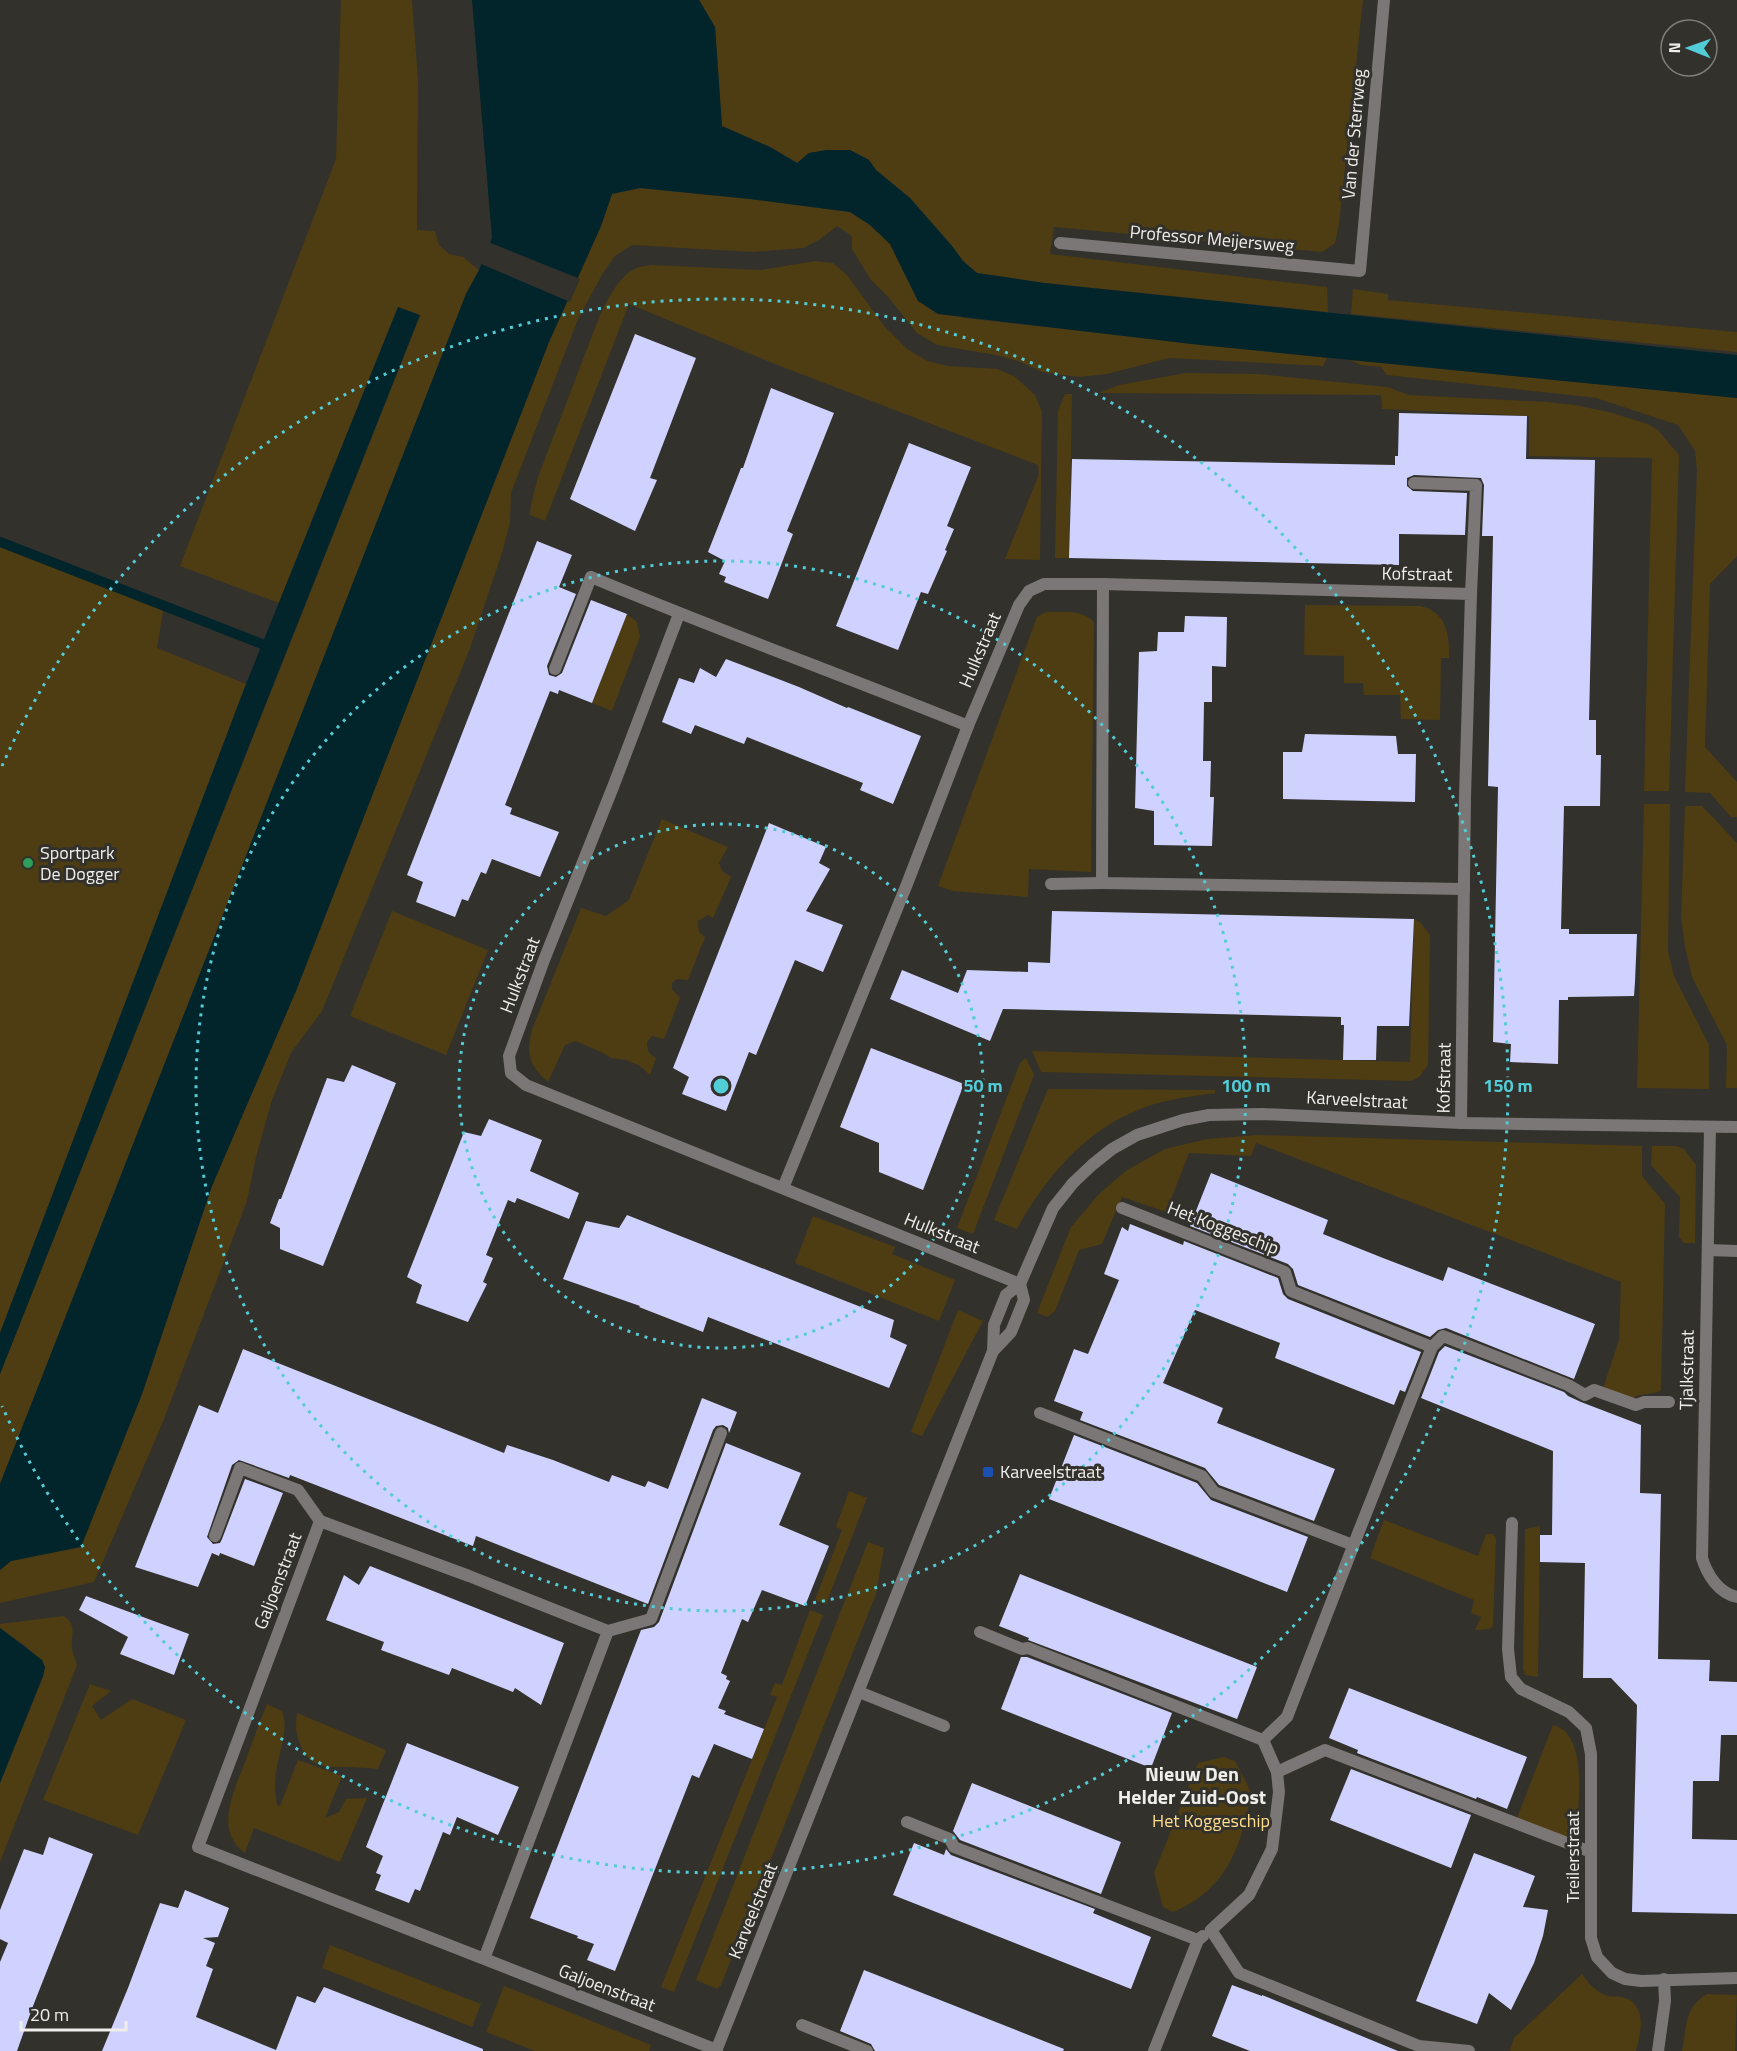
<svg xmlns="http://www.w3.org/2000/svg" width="1737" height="2051" viewBox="0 0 1737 2051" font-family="'Titillium Web',sans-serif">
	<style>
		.green { fill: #4e3d12 }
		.water { fill: #02252b }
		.pier { fill: #33312c }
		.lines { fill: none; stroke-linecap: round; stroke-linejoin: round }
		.stream { stroke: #02252b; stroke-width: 10 }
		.building { fill: #cfd2fe }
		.service { stroke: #7a7776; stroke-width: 12 }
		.pedestrian { stroke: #7a7776; stroke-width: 12 }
		.minor { stroke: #7a7776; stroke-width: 12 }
		.tertiary { stroke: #7a7776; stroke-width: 12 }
		.ring { fill: none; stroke: #52ccd6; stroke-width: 3; stroke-dasharray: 3 6 }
		.leisure-dot { fill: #2e9e5b; stroke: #33312c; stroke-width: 2 }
		.transit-dot { fill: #1a4fb4; stroke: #33312c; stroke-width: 2 }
		.labels { text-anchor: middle; stroke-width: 6; stroke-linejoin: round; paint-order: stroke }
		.street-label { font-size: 18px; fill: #efeeea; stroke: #33312c }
		.poi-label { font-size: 18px; fill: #efeeea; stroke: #33312c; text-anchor: start }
		.park-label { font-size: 18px; fill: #ffdd8e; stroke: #33312c }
		.neighbourhood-label { font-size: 20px; font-weight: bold; fill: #efeeea; stroke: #33312c }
		.centre { fill: #52ccd6; stroke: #33312c; stroke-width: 3 }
		.ring-label { font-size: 18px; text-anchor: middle; font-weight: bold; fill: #52ccd6; stroke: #33312c; stroke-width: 6; stroke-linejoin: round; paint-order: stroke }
	</style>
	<rect width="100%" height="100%" fill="#33312c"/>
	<g class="green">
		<path d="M341,0H412L418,80L417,230L435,231L439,245L449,254L463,257L479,270L466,294L0,1484V1374L420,316L398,307L279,603L180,566L336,159Z"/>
		<path d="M699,0H1363L1339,224L1335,243L1322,252L1054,227L1050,254L1327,287L1328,312L1044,283L977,273L963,261L952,246L910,198L876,170L869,160L850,150L810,153L798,163L770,147L722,126L715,27Z"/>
		<path d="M640,188L750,199L850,212L870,225L890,244L918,301L964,318L1327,358L1323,366L1169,358L1107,374L1078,377L1042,372L1018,361L996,355L937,345L917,333L888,297L871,280L852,249V236L837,226L819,240L803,248L753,252L632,245L615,256L603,273L578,319L511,493L510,523L502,553L469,651L322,1011L291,1053L272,1100L256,1157L247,1201L162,1424L94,1582L0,1603V1570L11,1561L81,1546L142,1394L212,1186L296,991L549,342L601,226L612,194Z"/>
		<path d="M815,261L833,263L847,275L884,326L907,349L927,361L948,366L997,369L1014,376L1035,395L1042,412L1040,560L1005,559L1039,474L1038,465L775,364L629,304L545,521L530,515L531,505L538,477L600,315C608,299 619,275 637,268C641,266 647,266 652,265L760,270Z"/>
		<path d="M1353,289L1388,294V300L1737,332V352L1351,314Z"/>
		<path d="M1350,360L1737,398V556L1710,584L1705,747L1737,782V817H1731L1710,793L1685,792L1697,470L1695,451L1678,425L1596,398L1387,375L1381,367L1361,365Z"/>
		<path d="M1186,373L1258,374L1387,387L1409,395L1547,402L1575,405L1609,412L1648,424L1658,430L1679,455L1669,791H1644L1652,458L1529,456V416L1382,409L1381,395L1099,393L1119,385Z"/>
		<path d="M1065,394H1072L1069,558H1055L1058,411Z"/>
		<path d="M0,542L164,606L157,648L246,684L0,1333Z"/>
		<path d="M1305,605L1420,606C1446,611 1450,635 1449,658H1441L1440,720L1401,719L1400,695H1364L1363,683H1344V656L1304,655Z"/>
		<path d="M1046,612C1063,612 1081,609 1094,622L1091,872L1029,869L1028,897L953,891L938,886L1037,617Z"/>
		<path d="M627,614L637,622L640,637L612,711L592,703Z"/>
		<path d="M1644,804H1670L1668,951L1674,976L1709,1045V1089L1637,1088Z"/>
		<path d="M1685,806H1702L1737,843V1088H1726L1727,1045L1692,977L1685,947L1681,917Z"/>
		<path d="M662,819L728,847L719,863L722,871L731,877L713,918L708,915L698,921L699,932L705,937L688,980L677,979L672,983V989L680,998L664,1039L652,1036L647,1042C647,1051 649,1054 656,1058L650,1075L640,1066L626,1060L611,1058L603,1053L576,1041L565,1045L548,1082C529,1065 526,1055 532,1030L581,908L606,916L629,900Z"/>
		<path d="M392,911L488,950L446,1055L350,1016Z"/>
		<path d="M1414,919L1421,923L1430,935L1428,1065L1419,1077L1411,1081L1041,1072L1032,1051L1410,1062Z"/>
		<path d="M1026,1058L1034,1075L973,1234L957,1228L1020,1063Z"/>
		<path d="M1048,1089L1215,1090V1093C1188,1097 1159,1100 1133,1112C1081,1135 1044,1180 1017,1229L994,1220Z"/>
		<path d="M1258,1135L1642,1146V1176L1665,1204L1661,1390C1652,1396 1641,1392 1633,1398L1603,1388L1619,1340L1621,1282L1256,1143L1251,1156L1189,1153L1166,1212L1122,1197L1102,1244L1079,1250L1055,1311L1047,1317L1037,1313L1071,1227L1100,1193L1127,1170L1165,1149L1207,1139Z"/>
		<path d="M1652,1146H1676L1684,1149L1696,1165L1695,1243H1684L1679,1237L1680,1197L1651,1165Z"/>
		<path d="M813,1216L895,1247L892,1254L955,1280L939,1321L795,1263Z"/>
		<path d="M958,1310L983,1321L922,1436L911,1432Z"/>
		<path d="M849,1491L867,1498L826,1604L815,1600L842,1530L836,1527Z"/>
		<path d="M1384,1520L1478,1556L1486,1534H1493L1496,1539L1493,1626L1489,1629L1475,1630L1481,1617L1471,1613L1474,1600L1370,1558Z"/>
		<path d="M1540,1526L1538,1677L1525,1675L1523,1669L1525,1529Z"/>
		<path d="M868,1542L884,1548L876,1594L721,1985L717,1989L696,1980Z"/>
		<path d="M810,1610L823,1615L674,1992L661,1987L777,1697L770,1695L775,1683L782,1685Z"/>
		<path d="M64,1616C77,1626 71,1632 72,1647C72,1653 76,1660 77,1665L0,1862V1783L43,1677L45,1667L27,1647L0,1628V1624Z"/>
		<path d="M90,1684L111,1691L92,1706L101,1720L132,1699L186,1720L138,1835L43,1800Z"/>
		<path d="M267,1704L282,1711C289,1729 280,1748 277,1767C274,1779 275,1792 277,1805L280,1806L298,1760L342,1776L325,1818L339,1812L346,1799L367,1798L340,1862L254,1828L245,1853C213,1831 235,1789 245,1762C252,1743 259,1724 267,1704Z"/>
		<path d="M297,1713L386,1750L378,1769C367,1768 356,1767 345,1767C327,1767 312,1768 302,1749C296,1736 295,1727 297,1713Z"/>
		<path d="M1553,1725C1559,1727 1564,1729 1568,1735C1586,1758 1577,1814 1576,1843L1517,1818Z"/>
		<path d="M1224,1757L1235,1761C1239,1769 1250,1787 1251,1795C1251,1801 1247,1811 1246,1817C1236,1861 1216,1895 1173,1912L1163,1907L1154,1873L1198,1763Z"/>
		<path d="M330,1945L481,2004L472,2027L322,1968Z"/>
		<path d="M1582,1974C1588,1983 1597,1993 1608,1996C1612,1997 1617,1996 1622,1997C1648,2004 1641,2032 1636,2051H1510L1514,2038Z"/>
		<path d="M504,1986L651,2045L649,2051H535L486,2032Z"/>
		<path d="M1707,1994L1737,1995L1735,2051H1682C1687,2026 1684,2008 1707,1994Z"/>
	</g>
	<g class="water">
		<path d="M472,0H699L715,27L722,126L770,147L797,163L809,153L826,150H850L869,160L876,170L910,198L952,246L963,261L977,273L1044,283L1737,355V398L1200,345L938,314L918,301L890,244L870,225L850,212L750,199L640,188L612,194L601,226L549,342L296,991L212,1186L142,1394L81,1547L11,1561L0,1570V1484L466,294L479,270L492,238Z"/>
		<path d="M398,307L420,315L0,1374V1333L246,684Z"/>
		<path d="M0,1628L42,1660L45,1667L43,1676L0,1783Z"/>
	</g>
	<path class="pier" d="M488,242L580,279L570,302L479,263Z"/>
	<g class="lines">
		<path class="stream" d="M0,542L262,644"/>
	</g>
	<g class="building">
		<path d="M635,334L696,358L650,478L657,480L635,531L570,499Z"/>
		<path d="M771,388L834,413L787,531L793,534L768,599L724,582L726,577L719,574L725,561L708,552L741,468H743Z"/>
		<path d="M1399,413L1527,416L1526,459L1595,460L1589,720H1596V755H1601L1600,806H1564L1561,929H1569V934H1637L1635,982L1634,996L1568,997V1000H1559L1558,1064L1510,1062L1511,1044L1493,1042L1498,787L1488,786L1493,536H1482L1484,485L1481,478L1414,475L1407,478V486L1413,491L1467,493L1465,535L1399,534V565L1069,558L1072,459L1395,465V456H1398Z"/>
		<path d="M909,443L971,467L947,526L954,529L945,550L947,551L928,594L921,592L898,650L836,626Z"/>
		<path d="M537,541L572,555L559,587L576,594L547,666L549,675L556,677L562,673L591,600L627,614L592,703L559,690L558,694L550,691L505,805L512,808L510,814L559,832L540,877L492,859L486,874L481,872L468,901L462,899L455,917L416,902L423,882L407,875Z"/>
		<path d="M1185,616L1227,617L1226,667L1212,666V702H1204L1203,761H1211L1210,797H1214L1212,846L1154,845V811L1135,808L1139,652L1157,651L1158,632H1184Z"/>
		<path d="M726,659L799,687L847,708L848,707L921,736L893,804L860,790L863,783L747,737L744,744L695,725L691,734L662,722L679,678L694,683L700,668L716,677Z"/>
		<path d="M1305,734L1396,736L1398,754H1416L1415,802L1283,799V752H1302Z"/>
		<path d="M769,823L826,847L819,863L830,869L806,911L843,925L823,972L795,960L756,1055L749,1052L726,1111L682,1094L689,1077L673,1068Z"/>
		<path d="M1052,911L1414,919L1409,1026H1377L1376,1060H1343L1344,1025H1341V1017L1003,1009L990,1041L890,999L902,970L958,993L967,970L1028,972V962L1050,963Z"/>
		<path d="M871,1048L964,1084L923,1190L879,1172V1143L840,1127Z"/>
		<path d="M352,1065L396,1083L323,1266L280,1249V1228L270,1223L279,1199H281L327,1078L344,1082Z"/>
		<path d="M489,1119L542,1140L530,1171L579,1193L569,1219L517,1198L515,1203L508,1200L486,1255L493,1258L483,1282L487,1284L468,1322L416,1303L422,1285L407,1277L464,1132L481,1136Z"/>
		<path d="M1211,1173L1328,1220L1323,1234L1383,1258L1443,1281L1448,1267L1595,1324L1574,1379L1446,1328L1438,1330L1430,1337L1298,1285L1293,1269L1288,1264L1190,1226Z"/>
		<path d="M627,1215L894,1320L890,1337L907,1345L889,1388L708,1317L703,1332L639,1307L640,1306L563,1279L586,1221L619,1228Z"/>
		<path d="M1130,1224L1183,1245L1184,1241L1278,1278L1283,1294L1288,1299L1421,1352L1405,1392L1400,1390L1394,1405L1275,1358L1280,1343L1195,1310L1163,1383L1223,1408L1217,1423L1335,1469L1314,1521L1219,1485L1205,1468L1080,1420L1083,1412L1054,1401L1074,1349L1088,1354L1119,1280L1104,1274L1122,1227L1128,1231Z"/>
		<path d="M1445,1346L1564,1392L1568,1396L1581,1402L1641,1425L1640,1493L1661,1494L1658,1659L1710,1660L1709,1681L1737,1682V1735H1721L1719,1781H1693L1692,1839L1737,1840V1914L1632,1912L1637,1705L1611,1678H1583L1585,1563L1540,1562V1535H1552L1553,1451L1421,1398L1439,1352Z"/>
		<path d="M243,1349L504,1453L507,1445L553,1460L609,1482L612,1475L645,1487L648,1481L668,1489L702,1398L737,1412L729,1433L728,1428L723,1425L716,1426L713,1430L648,1604L476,1536L473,1546L290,1475L289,1478L239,1460L232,1465L207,1537L213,1544L220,1543L222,1539L245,1479L283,1493L254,1566L220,1553L219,1556L212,1553L198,1587L135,1567L199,1405L218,1413Z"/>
		<path d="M1074,1435L1197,1483L1211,1500L1308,1537L1287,1592L1049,1499Z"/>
		<path d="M726,1443L801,1473L779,1525L829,1546L805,1606L762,1590L748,1622L742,1619L721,1673L727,1676L726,1679L730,1681L718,1708L726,1711L724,1714L764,1729L752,1759L714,1744L699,1778L692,1775L615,1971L587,1960L594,1944L577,1938L578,1936L530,1918L641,1630L654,1627L659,1622Z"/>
		<path d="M370,1566L564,1643L541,1705L515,1688L513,1692L452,1668L449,1675L381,1650L384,1642L326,1620L344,1575L359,1585Z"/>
		<path d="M1020,1574L1257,1667L1237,1719L1028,1640L1029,1638L999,1626Z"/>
		<path d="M86,1596L189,1634L174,1675L120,1654L128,1637L79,1610Z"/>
		<path d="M1021,1657H1027L1172,1713L1151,1768L1001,1709Z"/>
		<path d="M1349,1688L1527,1757L1507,1809L1477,1797L1476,1799L1357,1753L1358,1750L1329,1738Z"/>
		<path d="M407,1743L519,1787L498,1835L457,1817L450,1835L443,1832L420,1891L415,1889L409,1903L375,1890L381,1875L376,1873L383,1856L366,1847Z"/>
		<path d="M1351,1769L1471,1815L1451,1868L1330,1820Z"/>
		<path d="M972,1783L1121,1842L1101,1894L960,1840L953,1831Z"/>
		<path d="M49,1837L93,1854L33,2006L17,2051H0V1962L8,1943L0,1939V1910L24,1849L43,1855Z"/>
		<path d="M914,1843L944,1855L946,1849L951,1855L1095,1909L1093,1913L1151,1937L1131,1989L893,1895Z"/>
		<path d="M1474,1853L1535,1876L1523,1907L1548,1910L1543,1936L1534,1963L1511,2010L1489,1993L1477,2024L1416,2001Z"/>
		<path d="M185,1890L229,1908L218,1937L203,1938L215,1943L206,1966L213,1969L196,2017L276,2050L297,1996L315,2003L324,1987L483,2049V2051H102L128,1988L160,1903L178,1908Z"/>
		<path d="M864,1970L1064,2049L1063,2051H875L871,2044L840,2031Z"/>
		<path d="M1232,1985L1262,1996V1995L1398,2051H1250L1212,2036Z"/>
	</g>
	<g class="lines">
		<g class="service">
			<path d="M1414,483L1476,485L1471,594"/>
			<path d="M555,669L591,577"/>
			<path d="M215,1536L240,1468L298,1490L320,1521"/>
			<path d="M859,1692L944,1726"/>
		</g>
		<g class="pedestrian">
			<path d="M1122,1208L1285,1272L1291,1291L1432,1347"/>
			<path d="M1040,1413L1202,1476L1214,1492L1353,1545"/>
			<path d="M608,1631L651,1619L721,1433"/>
			<path d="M980,1632L1022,1649L1028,1648L1263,1740"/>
			<path d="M1277,1772L1263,1740L1287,1717L1359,1531L1432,1347L1443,1336L1568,1385L1585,1395L1594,1390L1636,1405L1644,1402H1669"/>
			<path d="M907,1822L950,1839L954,1847L1198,1940"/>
			<path d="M802,2025L867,2051"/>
			<path d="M1154,2051L1198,1940L1203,1936"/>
			<path d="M1469,2051L1419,2046L1239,1973L1211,1930L1249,1895L1272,1849L1279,1792L1277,1772L1325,1750L1591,1852"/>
		</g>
		<g class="minor">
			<path d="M1060,243L1360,271L1384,0"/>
			<path d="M591,577C715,629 842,675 968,726"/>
			<path d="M1103,584L1102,883L1464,889"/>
			<path d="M679,614L613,787L544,960L509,1056L511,1073L526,1085L1020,1284"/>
			<path d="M1051,884L1102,883"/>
			<path d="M1710,1127L1702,1558C1707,1574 1718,1593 1737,1597"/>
			<path d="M783,1188L907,884L968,726L1019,605L1029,591L1044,584H1103L1471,594L1465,797L1461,1123"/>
			<path d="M1708,1250L1737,1251"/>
			<path d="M1512,1523L1508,1649L1511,1677L1521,1689L1569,1712L1586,1728L1591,1754V1938L1597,1957L1612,1973L1625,1979L1641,1981L1737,1978"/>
			<path d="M484,1959L608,1631L469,1576L320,1521L198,1847L717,2050"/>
			<path d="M1658,2051L1665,2001L1664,1979"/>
		</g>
		<g class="tertiary">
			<path d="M993,1351L1011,1332L1024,1300L1020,1284"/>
			<path d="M716,2051L993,1351L994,1325L1006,1295L1020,1284L1053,1208L1073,1183L1092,1165L1112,1149L1137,1135L1183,1120L1209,1115L1262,1114L1461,1123L1737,1127"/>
		</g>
	</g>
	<g class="ring">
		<circle cx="721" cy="1086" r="262"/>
		<circle cx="721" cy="1086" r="525"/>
		<path d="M2 766A787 787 0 1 1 2 1406"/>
	</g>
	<circle class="leisure-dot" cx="28" cy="863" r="6"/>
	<rect class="transit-dot" x="982" y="1466" width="12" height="12" rx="3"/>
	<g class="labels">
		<g class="street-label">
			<text transform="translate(1354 134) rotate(-85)" y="6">Van der Sterrweg</text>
			<text transform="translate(1212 239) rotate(5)" y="6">Professor Meijersweg</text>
			<text transform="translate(1417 574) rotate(1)" y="6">Kofstraat</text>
			<text transform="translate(980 650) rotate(-67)" y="6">Hulkstraat</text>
			<text transform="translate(520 975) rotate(-69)" y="6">Hulkstraat</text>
			<text transform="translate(1444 1078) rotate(-89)" y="6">Kofstraat</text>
			<text transform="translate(1357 1100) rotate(3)" y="6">Karveelstraat</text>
			<text transform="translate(1223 1228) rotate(21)" y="6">Het Koggeschip</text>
			<text transform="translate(942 1233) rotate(22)" y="6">Hulkstraat</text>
			<text transform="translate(1687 1370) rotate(-89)" y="6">Tjalkstraat</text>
			<text transform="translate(278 1581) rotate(-69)" y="6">Galjoenstraat</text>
			<text transform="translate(1573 1857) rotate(-90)" y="6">Treilerstraat</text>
			<text transform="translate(753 1911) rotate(-68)" y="6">Karveelstraat</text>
			<text transform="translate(607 1988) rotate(21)" y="6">Galjoenstraat</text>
		</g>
		<g class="poi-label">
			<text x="40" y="859">Sportpark<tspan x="40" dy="21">De Dogger</tspan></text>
			<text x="1000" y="1478">Karveelstraat</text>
		</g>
		<g class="park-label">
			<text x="1211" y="1827">Het Koggeschip</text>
		</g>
		<g class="neighbourhood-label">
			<text x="1192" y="1781">Nieuw Den<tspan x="1192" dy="23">Helder Zuid-Oost</tspan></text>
		</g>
	</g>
	<circle cx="721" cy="1086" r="9" class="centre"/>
	<g class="ring-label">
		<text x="983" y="1092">50 m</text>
		<text x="1246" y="1092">100 m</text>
		<text x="1508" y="1092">150 m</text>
	</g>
	<g transform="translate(1689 48) rotate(271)"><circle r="28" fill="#33312c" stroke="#7e7d78" stroke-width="1.5"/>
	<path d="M0-4.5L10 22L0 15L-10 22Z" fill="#52ccd6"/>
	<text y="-9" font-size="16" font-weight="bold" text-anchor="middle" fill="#efeeea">N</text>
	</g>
	<path d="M21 2021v9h105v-9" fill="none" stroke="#efeeea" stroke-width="3"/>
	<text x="30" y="2021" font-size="18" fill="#efeeea" stroke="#33312c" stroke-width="4.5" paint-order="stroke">20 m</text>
</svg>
